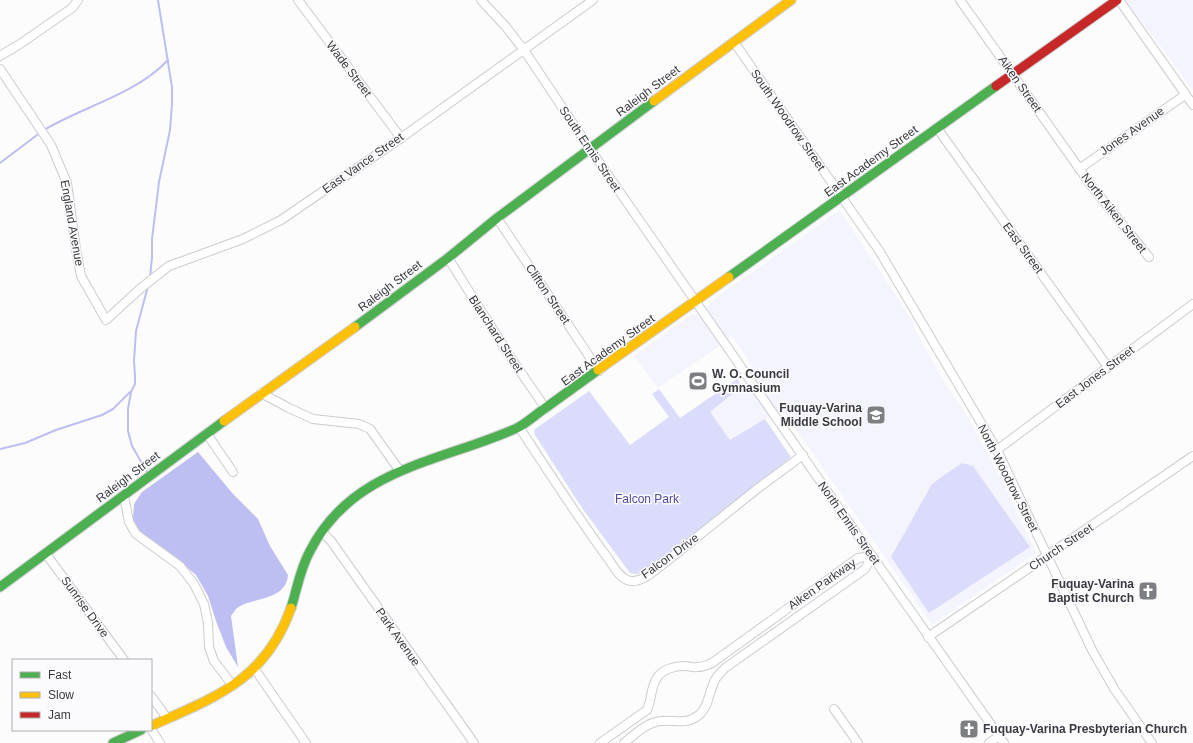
<svg xmlns="http://www.w3.org/2000/svg" width="1193" height="743" viewBox="0 0 1193 743" font-family="Arial,sans-serif">
	<style>
		.built { fill: #f4f4fe }
		.green { fill: #dbdcfc }
		.water { fill: #bdbef2 }
		.lines { fill: none; stroke-linecap: round; stroke-linejoin: round }
		.stream { stroke: #bdbef2; stroke-width: 2 }
		.street-casing { stroke: #cccccf; stroke-width: 10 }
		.fast-casing { stroke: #cccccf; stroke-width: 11 }
		.slow-casing { stroke: #cccccf; stroke-width: 11 }
		.jam-casing { stroke: #cccccf; stroke-width: 11 }
		.street { stroke: #fff; stroke-width: 8 }
		.fast { stroke: #4caf50; stroke-width: 9 }
		.slow { stroke: #ffc107; stroke-width: 9 }
		.jam { stroke: #c62828; stroke-width: 9 }
		.labels { text-anchor: middle; stroke-width: 3; stroke-linejoin: round; paint-order: stroke }
		.street-label { font-size: 12px; fill: #393a3f; stroke: #fbfbfe }
		.poi-label { font-size: 12px; font-weight: bold; fill: #393a3f; stroke: #fbfbfe; text-anchor: start }
		.park-label { font-size: 12px; fill: #4f49a0; stroke: #fbfbfe }
	</style>
	<rect width="100%" height="100%" fill="#fcfcfd"/>
	<g class="built">
		<path d="M1125,0H1193V90L1165,52Z"/>
		<path d="M840,210L913,322V326L946,385L962,407L1000,476L1036,553L932,625L782,409L730,440L709,412L758,375L733,337L658,388L634,356L692,314L695,315L710,305V302Z"/>
	</g>
	<g class="green">
		<path d="M737,379L742,386L710,412L730,440L765,419L791,457L661,561C650,568 642,577 630,573L582,508L535,435L534,432L535,429L589,391L630,445L669,417L652,394L659,389L680,418Z"/>
		<path d="M962,463L973,466L1030,547L929,613L891,557L932,484L947,473Z"/>
	</g>
	<path class="water" d="M198,452L233,494L258,519L270,546L288,575C286,601 253,597 237,608C235,610 233,613 231,616L238,667L226,647L216,621L208,596L196,575L176,558L157,546L140,532L133,519L134,504L142,492Z"/>
	<g class="lines">
		<g class="stream">
			<path d="M44,130C84,106 135,95 168,60"/>
			<path d="M0,163L41,132"/>
			<path d="M150,278L152,257V239L159,182L170,130L172,104V87L158,0"/>
			<path d="M0,449L25,443L56,430L102,415L113,409L130,392"/>
			<path d="M147,472L132,446L128,431V409L131,392L135,384V376L134,361L136,331L148,286"/>
		</g>
		<defs>
			<g id="street">
				<path d="M298,0L401,138"/>
				<path d="M481,0L506,27L524,50L590,149L872,556L1004,743"/>
				<path d="M960,0L1093,188L1149,257"/>
				<path d="M1119,0L1193,105"/>
				<path d="M734,42L880,252L997,450L1093,652L1115,690L1152,743"/>
				<path d="M0,56L20,44L72,8L78,0"/>
				<path d="M0,69L51,145L67,183L76,249L81,276L106,320L141,288L169,266L243,239L281,220L401,138L593,0"/>
				<path d="M937,128L1108,367"/>
				<path d="M1079,169L1185,95"/>
				<path d="M497,218L599,371"/>
				<path d="M448,258L509,355L546,409"/>
				<path d="M261,393L289,408L313,419L359,424L370,429L400,471"/>
				<path d="M519,427C548,471 576,515 607,557C612,564 618,576 627,580C639,585 653,572 662,565L757,489L803,455"/>
				<path d="M207,434L233,472"/>
				<path d="M997,450L1193,304"/>
				<path d="M124,496L129,522L136,534L180,566L194,584L204,604L208,623L209,647L214,661L233,686"/>
				<path d="M322,532L331,541L474,743"/>
				<path d="M46,554L124,660"/>
				<path d="M928,637L1193,456"/>
				<path d="M254,668L306,743"/>
				<path d="M151,696L167,718"/>
				<path d="M834,709L858,743"/>
				<path d="M151,729L160,743"/>
				<path d="M600,743L647,710C652,700 650,688 657,678C662,669 675,666 685,666C689,666 693,668 697,667C703,667 707,665 712,663L858,558L872,556"/>
				<path d="M624,743C634,735 647,722 661,721C674,719 687,726 700,714C709,706 709,691 715,680C717,676 721,672 725,668L865,569L872,556"/>
				<path d="M989,743L999,736"/>
			</g>
			<g id="fast">
				<path d="M729,277L996,86"/>
				<path d="M355,327L448,258L497,218L654,101"/>
				<path d="M0,587L224,421"/>
				<path d="M291,608C297,589 300,569 310,551C352,468 441,462 517,428C527,423 535,415 544,409C562,396 580,383 598,370"/>
				<path d="M113,743L141,730"/>
			</g>
			<g id="slow">
				<path d="M654,101L791,0"/>
				<path d="M598,370L729,277"/>
				<path d="M224,421L355,327"/>
				<path d="M151,726C215,697 265,681 291,608"/>
			</g>
			<path id="jam" d="M996,86L1117,0"/>
		</defs>
		<use href="#street" class="street-casing"/>
		<use href="#fast" class="fast-casing"/>
		<use href="#slow" class="slow-casing"/>
		<use href="#jam" class="jam-casing"/>
		<use href="#street" class="street"/>
		<use href="#fast" class="fast"/>
		<use href="#slow" class="slow"/>
		<use href="#jam" class="jam"/>
	</g>
	<defs>
		<symbol id="stadium-square" viewBox="-11 -11 22 22"><rect x="-9" y="-9" width="18" height="18" rx="4" fill="#7d7e82" stroke="#fbfbfe"/><path d="M0-5a6.5 5 0 1 0 0 10a6.5 5 0 1 0 0-10ZM-3.5-1.8h7v3.6h-7Z" fill="#fff"/></symbol>
		<symbol id="school-square" viewBox="-11 -11 22 22"><rect x="-9" y="-9" width="18" height="18" rx="4" fill="#7d7e82" stroke="#fbfbfe"/><path d="M0-5L7-2L0 1L-7-2ZM-4 1L0 2.5L4 1V4Q0 6-4 4Z" fill="#fff"/></symbol>
		<symbol id="church-square" viewBox="-11 -11 22 22"><rect x="-9" y="-9" width="18" height="18" rx="4" fill="#7d7e82" stroke="#fbfbfe"/><path d="M-1.2-6h2.4v3.5h3.3v2.4h-3.3V6h-2.4V-.1h-3.3v-2.4h3.3Z" fill="#fff"/></symbol>
	</defs>
	<g fill-rule="evenodd">
		<use href="#stadium-square" x="687" y="370" width="22" height="22"/>
		<use href="#school-square" x="865" y="404" width="22" height="22"/>
		<use href="#church-square" x="1137" y="580" width="22" height="22"/>
		<use href="#church-square" x="958" y="718" width="22" height="22"/>
	</g>
	<g class="labels">
		<g class="street-label">
			<text transform="translate(349 69) rotate(53)" y="4">Wade Street</text>
			<text transform="translate(1020 84) rotate(55)" y="4">Aiken Street</text>
			<text transform="translate(648 91) rotate(-37)" y="4">Raleigh Street</text>
			<text transform="translate(788 120) rotate(55)" y="4">South Woodrow Street</text>
			<text transform="translate(1132 131) rotate(-35)" y="4">Jones Avenue</text>
			<text transform="translate(590 149) rotate(56)" y="4">South Ennis Street</text>
			<text transform="translate(871 161) rotate(-36)" y="4">East Academy Street</text>
			<text transform="translate(363 163) rotate(-35)" y="4">East Vance Street</text>
			<text transform="translate(1114 213) rotate(52)" y="4">North Aiken Street</text>
			<text transform="translate(72 223) rotate(80)" y="4">England Avenue</text>
			<text transform="translate(1023 248) rotate(54)" y="4">East Street</text>
			<text transform="translate(390 286) rotate(-37)" y="4">Raleigh Street</text>
			<text transform="translate(548 294) rotate(56)" y="4">Clifton Street</text>
			<text transform="translate(496 334) rotate(57)" y="4">Blanchard Street</text>
			<text transform="translate(608 350) rotate(-36)" y="4">East Academy Street</text>
			<text transform="translate(1095 377) rotate(-37)" y="4">East Jones Street</text>
			<text transform="translate(128 477) rotate(-37)" y="4">Raleigh Street</text>
			<text transform="translate(1008 478) rotate(63)" y="4">North Woodrow Street</text>
			<text transform="translate(849 523) rotate(55)" y="4">North Ennis Street</text>
			<text transform="translate(1061 547) rotate(-34)" y="4">Church Street</text>
			<text transform="translate(670 556) rotate(-36)" y="4">Falcon Drive</text>
			<text transform="translate(822 584) rotate(-35)" y="4">Aiken Parkway</text>
			<text transform="translate(85 607) rotate(54)" y="4">Sunrise Drive</text>
			<text transform="translate(398 637) rotate(55)" y="4">Park Avenue</text>
		</g>
		<g class="poi-label">
			<text x="712" y="378">W. O. Council<tspan x="712" dy="14">Gymnasium</tspan></text>
			<text x="862" y="412" text-anchor="end">Fuquay-Varina<tspan x="862" dy="14">Middle School</tspan></text>
			<text x="1134" y="588" text-anchor="end">Fuquay-Varina<tspan x="1134" dy="14">Baptist Church</tspan></text>
			<text x="983" y="733">Fuquay-Varina Presbyterian Church</text>
		</g>
		<g class="park-label">
			<text x="647" y="503">Falcon Park</text>
		</g>
	</g>
	<rect x="12" y="659" width="140" height="72" fill="#fbfbfe" stroke="#adaeb2"/>
	<rect x="20" y="672" width="20" height="6" fill="#4caf50" stroke="#adaeb2"/>
	<text x="48" y="679" font-size="12" fill="#393a3f">Fast</text>
	<rect x="20" y="692" width="20" height="6" fill="#ffc107" stroke="#adaeb2"/>
	<text x="48" y="699" font-size="12" fill="#393a3f">Slow</text>
	<rect x="20" y="712" width="20" height="6" fill="#c62828" stroke="#adaeb2"/>
	<text x="48" y="719" font-size="12" fill="#393a3f">Jam</text>
</svg>
